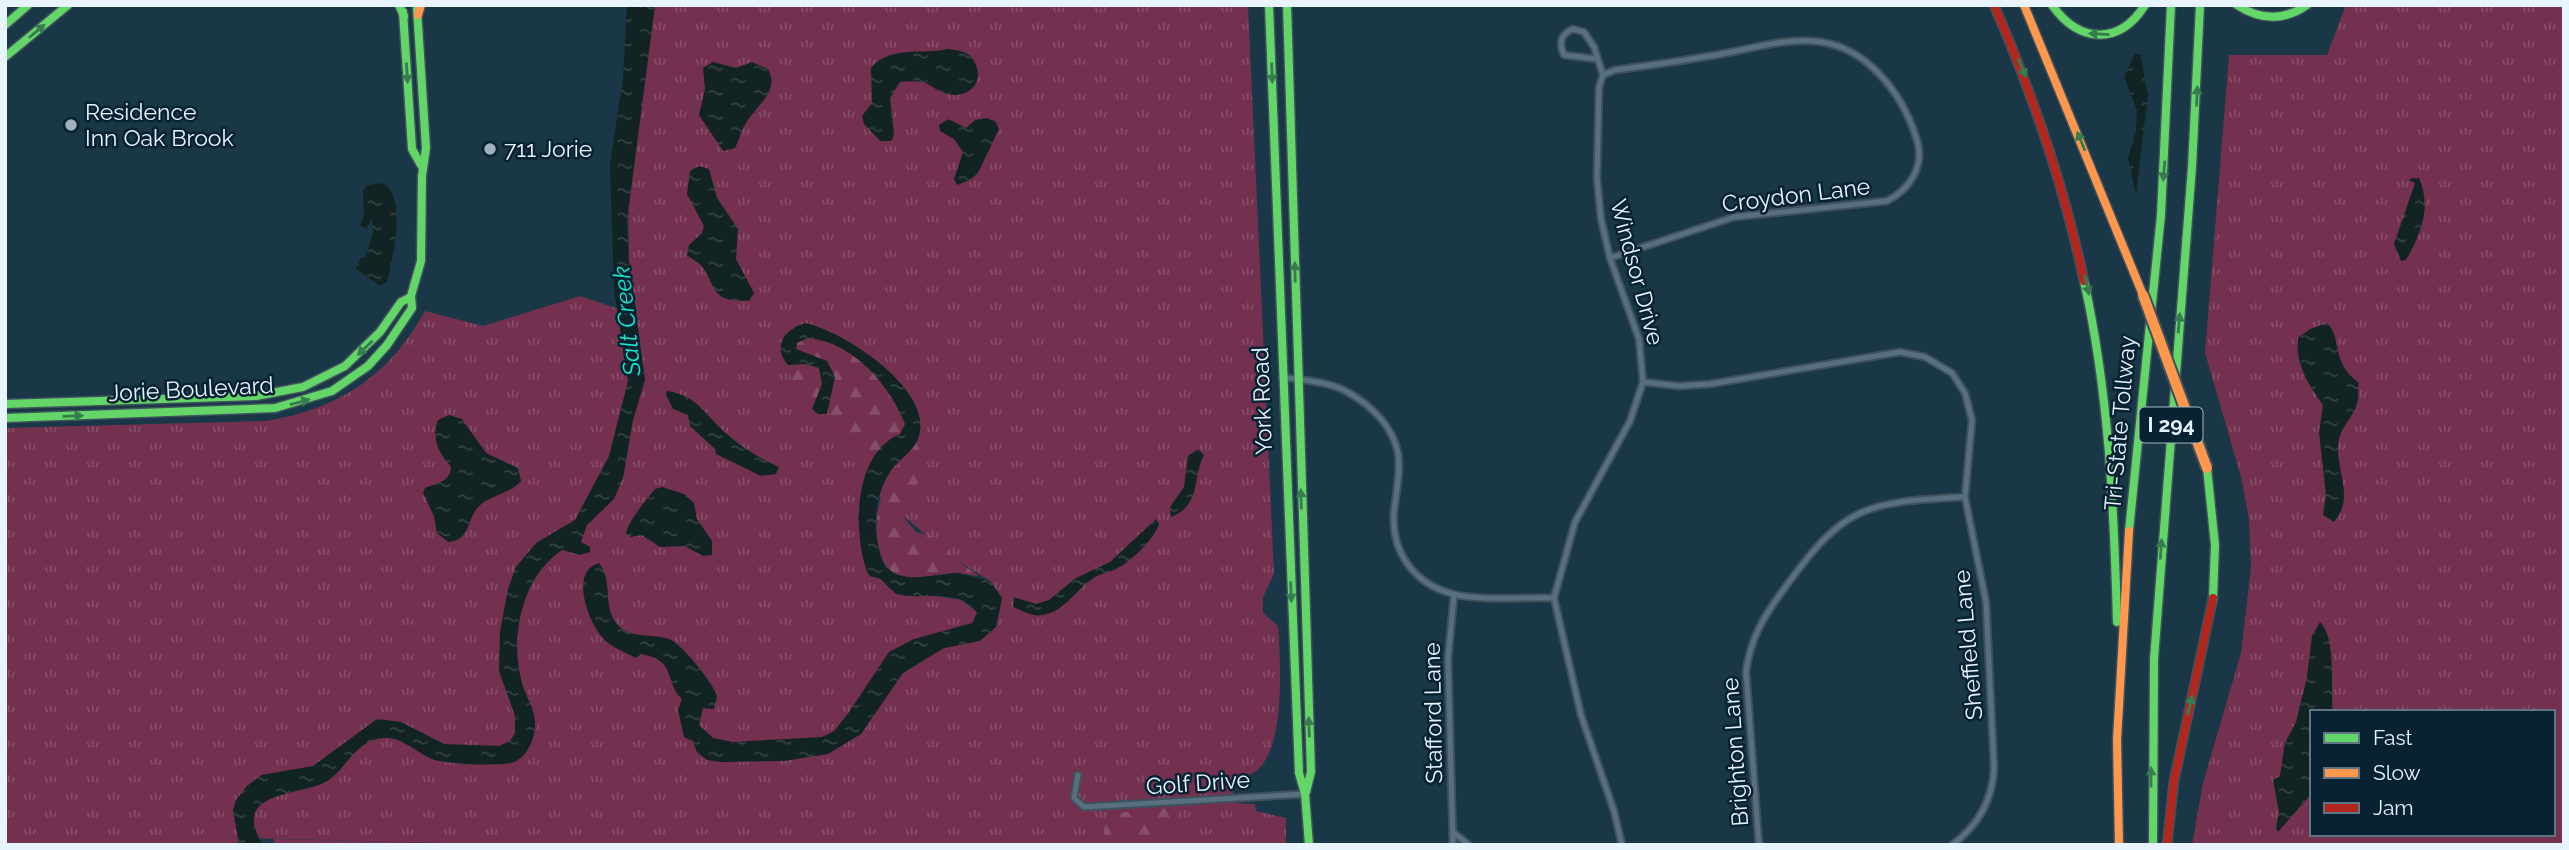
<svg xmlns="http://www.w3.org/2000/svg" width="2569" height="850" viewBox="0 0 2569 850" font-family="Raleway,sans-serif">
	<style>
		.grass { fill: url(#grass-tufts); fill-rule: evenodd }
		.forest { fill: url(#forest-firs) }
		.water { fill: url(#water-ripples) }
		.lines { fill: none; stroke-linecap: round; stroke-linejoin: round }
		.street-casing { stroke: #3f515c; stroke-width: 9 }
		.fast-casing { stroke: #3f515c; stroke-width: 11 }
		.slow-casing { stroke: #3f515c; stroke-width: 11 }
		.jam-casing { stroke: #3f515c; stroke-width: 11 }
		.street { stroke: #576f7e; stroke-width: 5 }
		.fast { stroke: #63d668; stroke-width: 8 }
		.slow { stroke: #ff974d; stroke-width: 8 }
		.jam { stroke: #b3261e; stroke-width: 8 }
		.slow-bridge-casing { stroke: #3f515c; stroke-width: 14; stroke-linecap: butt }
		.slow-bridge { stroke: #ff974d; stroke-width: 10 }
		.oneway { fill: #357c4e }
		.poi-dot { fill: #9fb1bd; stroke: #072333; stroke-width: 2.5 }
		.labels { text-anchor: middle; stroke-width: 5; stroke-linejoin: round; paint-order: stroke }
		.shield { fill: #072333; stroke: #a4b5c0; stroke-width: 2 }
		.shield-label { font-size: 21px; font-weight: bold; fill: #e7f3fd }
		.poi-label { font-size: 23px; fill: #e7f3fd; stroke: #072333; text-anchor: start }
		.street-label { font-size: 23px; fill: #e7f3fd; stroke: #072333 }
		.water-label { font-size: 24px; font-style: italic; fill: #16e6c9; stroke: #072333 }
	</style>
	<defs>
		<pattern id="grass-tufts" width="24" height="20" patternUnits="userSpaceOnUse" patternTransform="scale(1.75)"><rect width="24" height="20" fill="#73304f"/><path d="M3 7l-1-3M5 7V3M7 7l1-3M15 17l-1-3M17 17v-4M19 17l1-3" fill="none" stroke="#874e69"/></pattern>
		<pattern id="forest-firs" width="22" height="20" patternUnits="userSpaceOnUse" patternTransform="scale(1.75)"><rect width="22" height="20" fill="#73304f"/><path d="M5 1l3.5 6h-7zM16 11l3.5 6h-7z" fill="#874e69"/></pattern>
		<pattern id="water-ripples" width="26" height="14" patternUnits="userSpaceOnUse" patternTransform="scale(1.75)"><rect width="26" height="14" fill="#112322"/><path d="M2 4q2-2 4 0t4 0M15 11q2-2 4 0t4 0" fill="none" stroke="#344343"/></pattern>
	</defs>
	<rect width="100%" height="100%" fill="#193746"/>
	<g class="grass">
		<path d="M655,5H1248L1274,574L1263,597V613L1278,626C1280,657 1289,767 1245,776C1241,776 1238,775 1234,776L1233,803L1255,804L1256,811L1286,818V845H523L241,838L242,845H5V428L266,421C339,409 389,376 425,311L483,326L580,296L637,315L629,262L628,195ZM863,490L882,498L955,559L990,581L1002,598L996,626L961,600L890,589L881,579L867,572L858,518Z"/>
		<path d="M2346,5H2564V845H2192L2203,783L2241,653L2251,567L2249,519L2241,477L2205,353L2229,55H2327ZM2312,712H2553V834H2312Z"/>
	</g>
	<g class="forest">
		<path d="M808,338C853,342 889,384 905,424L900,434L891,438L867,469L828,420L832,389L811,354L796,349L797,343Z"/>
		<path d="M805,364L819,368C824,382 820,396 812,409L796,398L788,365Z"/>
		<path d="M917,441C936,470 905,492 905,519L916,532L935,537L955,559L979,576C970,576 961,572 952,573C935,575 917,580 899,575C888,572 883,563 880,552C868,508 888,473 917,441Z"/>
		<path d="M1171,808L1175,818L1169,834L1175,845H1103L1104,823L1123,812Z"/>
		<path d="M274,839L523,845H273Z"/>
	</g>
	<g class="water">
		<path d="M627,5H655L627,221L629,262L645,380L633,420L623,478L614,499L587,525L581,542L590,547V552L580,555L562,550C520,578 508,643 524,689C528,700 535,710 535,723C536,736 528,757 514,762C502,767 448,764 435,760C419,755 404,738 387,738C358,737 348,766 329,780C303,797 228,789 263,845H239L233,810L236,800L247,786L261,775L313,766L377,719L401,722L444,744L499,746L510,741L515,733V716L499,671L500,632L508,589L516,567L536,543L575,520L609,456L628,381L614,290L610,164L623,79Z"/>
		<path d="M948,49C961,51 969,51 975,63C985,83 968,99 947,94C938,92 932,85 922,82C915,81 907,81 900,82L890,98L894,134L892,141H880L864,124L862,116L872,103L871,68C890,45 922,55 948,49Z"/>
		<path d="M2135,54H2140C2145,72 2143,78 2148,94L2136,194L2128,158L2136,131L2137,110L2124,77Z"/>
		<path d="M752,62L768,69C781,93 753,107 744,127C740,133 739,141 735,148L723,151L699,115L705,89L703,68L713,62L736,68Z"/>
		<path d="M986,118L995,121L999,129L978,173L970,180L957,185L954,179L963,152L954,139L940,131L939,125L948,119L966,128L975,120Z"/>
		<path d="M699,166L709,169L717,198L738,229L736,259L754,293L749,301C714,300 719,296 704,269C700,262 692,260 687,255L689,245L702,233L704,226L687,194L690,171Z"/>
		<path d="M2412,178H2419C2432,208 2421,233 2406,260L2401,261L2394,244L2415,183L2409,180Z"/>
		<path d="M381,183C409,193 392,260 387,282L380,286L355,268L362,257L365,258L373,233L372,219L366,229L360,225L364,215L363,190L368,185Z"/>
		<path d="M805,323C843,331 940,392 917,441C912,452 899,460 892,469C872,498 871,536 885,567L897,575L912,578L957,573L990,581L1002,598L996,627L980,641L944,648L903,673L861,734L828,754L784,761L721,762L707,760L697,752L693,742L684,737L678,710L682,699C663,680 678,661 641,654L636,658C627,653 615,649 607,642C589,627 568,571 599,563C615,583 600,610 621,628C633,638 654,634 669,639C682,644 713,683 717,696L714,709L703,708L699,725L713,738L733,742L822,737L834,731L847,715L889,652L914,639L972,623L977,613C962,586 921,601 896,594L881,579L870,576L867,572C853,532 853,453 900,434L905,424C889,384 853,342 808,338L797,343L796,349L827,361L835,377L827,414H818L812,409L822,384L819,368L805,364L788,365C772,346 784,330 805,323Z"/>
		<path d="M2327,323C2343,339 2330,362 2359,383C2357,390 2359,393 2358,399C2355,419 2338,425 2338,449C2338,475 2354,499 2334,522L2323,515L2326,495L2319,432L2323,405C2308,384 2295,363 2298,338L2310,329Z"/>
		<path d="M667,391C699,396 705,416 728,435C744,449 760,458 779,467L776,474L761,476L716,454L715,449L690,426L688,415L673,409L666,395Z"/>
		<path d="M449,415L462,419L486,453L518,468L521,481C510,494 490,495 478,507C466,521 471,540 448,542L437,533L434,516L423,493L425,488C437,483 450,482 451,467C439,453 431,439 438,420Z"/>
		<path d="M1198,449L1204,455C1192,477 1202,505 1171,517L1170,507L1184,487L1188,456Z"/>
		<path d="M662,487L684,494L694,503L697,519L712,541V555L703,556L685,546L660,547L642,535L631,537L626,534C627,523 646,500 655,489Z"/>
		<path d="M1156,519L1159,524C1154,539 1132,561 1116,569C1107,573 1098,574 1091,580C1075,591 1064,612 1043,615C1032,617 1023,611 1013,607L1014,597L1036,604L1049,600L1076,578L1110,562Z"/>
		<path d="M2320,622C2337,639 2330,688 2333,712H2312V793L2278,832L2276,828L2279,812L2273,780L2280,776L2285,743L2296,722L2307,677L2312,636Z"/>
	</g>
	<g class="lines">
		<defs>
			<g id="street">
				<path d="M1597,59L1564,55C1559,44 1560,34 1573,29L1584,32L1594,47L1603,75L1599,87L1597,178L1601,219L1610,258L1639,339L1643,382L1630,421L1575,522L1554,598L1581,715L1614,811L1622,845"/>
				<path d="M1603,75L1615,70C1653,65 1690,60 1726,53C1754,48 1783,39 1811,41C1865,43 1902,92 1917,140C1925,166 1910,189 1887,201L1734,217L1610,258"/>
				<path d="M1282,377C1304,381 1330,381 1349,393C1372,406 1393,427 1398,453C1401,472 1396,492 1394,512C1391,552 1414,584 1453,594C1478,601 1527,597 1554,598"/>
				<path d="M1643,382L1679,386L1710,384L1900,352L1925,357L1952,373L1965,393L1972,420L1965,497L1986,602L1994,767C1993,800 1979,825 1952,845"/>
				<path d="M1078,775L1074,798L1084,807L1305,794"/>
				<path d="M1453,832L1469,845"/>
				<path d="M1453,845L1448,659L1454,595"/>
				<path d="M1759,845L1746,672C1750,639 1764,616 1784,589C1844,505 1865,502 1965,497"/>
			</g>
			<g id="fast">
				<path d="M399,5L404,16"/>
				<path d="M1269,5L1299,773L1305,794L1309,845"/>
				<path d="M1287,5L1311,772L1306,792"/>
				<path d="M2052,5C2079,43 2119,46 2145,5"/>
				<path d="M2237,5C2260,20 2284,21 2307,5"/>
				<path d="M403,12L412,149L421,165"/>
				<path d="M5,25L28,5"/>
				<path d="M5,57L68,5"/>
				<path d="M2084,281C2109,393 2114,508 2117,622"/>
				<path d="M5,404L256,396L303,387L345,366L380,332L401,302L409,298"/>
				<path d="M5,418L275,408L332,391L368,366L387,345L412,308L411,296L421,261L422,176L426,148L417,9"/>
				<path d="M2207,468L2215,545L2213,598"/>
				<path d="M2129,531L2161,215L2171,5"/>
				<path d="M2153,845L2154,659L2192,167L2200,5"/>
			</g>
			<g id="slow">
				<path d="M2024,5L2143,295"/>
				<path d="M418,15L421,5"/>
				<path d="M2119,845L2117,740L2129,531"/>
			</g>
			<g id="jam">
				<path d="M1994,5C2033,95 2064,185 2084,281"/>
				<path d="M2167,845L2174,781L2213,598"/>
			</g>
		</defs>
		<use href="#street" class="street-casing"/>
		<use href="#fast" class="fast-casing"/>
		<use href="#slow" class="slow-casing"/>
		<use href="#jam" class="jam-casing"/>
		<use href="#street" class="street"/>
		<use href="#fast" class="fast"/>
		<use href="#slow" class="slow"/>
		<use href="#jam" class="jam"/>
		<defs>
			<path id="slow-bridge" d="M2143,295L2207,468"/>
		</defs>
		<use href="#slow-bridge" class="slow-bridge-casing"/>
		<use href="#slow-bridge" class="slow-bridge"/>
	</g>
	<defs><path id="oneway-solid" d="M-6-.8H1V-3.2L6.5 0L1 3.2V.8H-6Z" transform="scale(1.75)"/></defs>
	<g class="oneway">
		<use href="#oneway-solid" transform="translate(37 31) rotate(-40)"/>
		<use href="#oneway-solid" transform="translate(2099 34) rotate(-177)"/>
		<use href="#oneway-solid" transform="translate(2022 68) rotate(68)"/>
		<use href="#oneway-solid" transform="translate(407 73) rotate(86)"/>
		<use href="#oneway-solid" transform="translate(1272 73) rotate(88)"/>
		<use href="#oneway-solid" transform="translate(2197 96) rotate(-87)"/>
		<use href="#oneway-solid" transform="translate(2081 141) rotate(-112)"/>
		<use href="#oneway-solid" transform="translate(2164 171) rotate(95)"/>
		<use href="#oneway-solid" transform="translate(1295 272) rotate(-91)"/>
		<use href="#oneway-solid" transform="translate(2087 285) rotate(78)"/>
		<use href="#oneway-solid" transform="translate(2179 323) rotate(-85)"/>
		<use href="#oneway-solid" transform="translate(365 348) rotate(136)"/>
		<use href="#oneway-solid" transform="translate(300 402) rotate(-15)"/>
		<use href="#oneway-solid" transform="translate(73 416) rotate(-2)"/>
		<use href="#oneway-solid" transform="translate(1301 499) rotate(-92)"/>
		<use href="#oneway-solid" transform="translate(2161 549) rotate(-86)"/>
		<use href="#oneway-solid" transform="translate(1291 592) rotate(88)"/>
		<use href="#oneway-solid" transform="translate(2190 705) rotate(-77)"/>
		<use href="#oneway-solid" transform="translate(1309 727) rotate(-92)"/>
		<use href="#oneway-solid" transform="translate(2151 777) rotate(-90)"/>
	</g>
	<g class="poi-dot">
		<circle cx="71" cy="125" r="7"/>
		<circle cx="490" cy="149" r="7"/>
	</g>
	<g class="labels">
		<rect class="shield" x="2139.5" y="407.5" width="63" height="35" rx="5"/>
		<g class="shield-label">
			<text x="2171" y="432">I 294</text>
		</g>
		<g class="poi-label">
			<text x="85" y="120">Residence<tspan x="85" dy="26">Inn Oak Brook</tspan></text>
			<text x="504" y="157">711 Jorie</text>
		</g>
		<g class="street-label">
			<text transform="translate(1796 195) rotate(-7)" y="8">Croydon Lane</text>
			<text transform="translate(1637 272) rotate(75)" y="8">Windsor Drive</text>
			<text transform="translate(191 389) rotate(-3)" y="8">Jorie Boulevard</text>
			<text transform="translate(1262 401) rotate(-92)" y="8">York Road</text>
			<text transform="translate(2120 423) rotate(-85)" y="8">Tri-State Tollway</text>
			<text transform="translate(1968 645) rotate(-95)" y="8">Sheffield Lane</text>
			<text transform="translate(1433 713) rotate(-91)" y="8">Stafford Lane</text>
			<text transform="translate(1735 752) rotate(-94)" y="8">Brighton Lane</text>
			<text transform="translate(1198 783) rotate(-4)" y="8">Golf Drive</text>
		</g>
		<g class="water-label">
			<text transform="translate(627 321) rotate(-96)" y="8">Salt Creek</text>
		</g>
	</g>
	<rect width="2569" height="850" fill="none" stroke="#e7f3fd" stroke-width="14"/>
	<rect x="2310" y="710" width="245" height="126" fill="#072333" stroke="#617684" stroke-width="2"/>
	<rect x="2324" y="733" width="35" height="10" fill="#63d668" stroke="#617684" stroke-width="2"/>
	<text x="2373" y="745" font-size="21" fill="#e7f3fd">Fast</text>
	<rect x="2324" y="768" width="35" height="10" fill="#ff974d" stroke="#617684" stroke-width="2"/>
	<text x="2373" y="780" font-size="21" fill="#e7f3fd">Slow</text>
	<rect x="2324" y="803" width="35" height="10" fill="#b3261e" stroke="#617684" stroke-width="2"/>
	<text x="2373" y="815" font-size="21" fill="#e7f3fd">Jam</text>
</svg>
